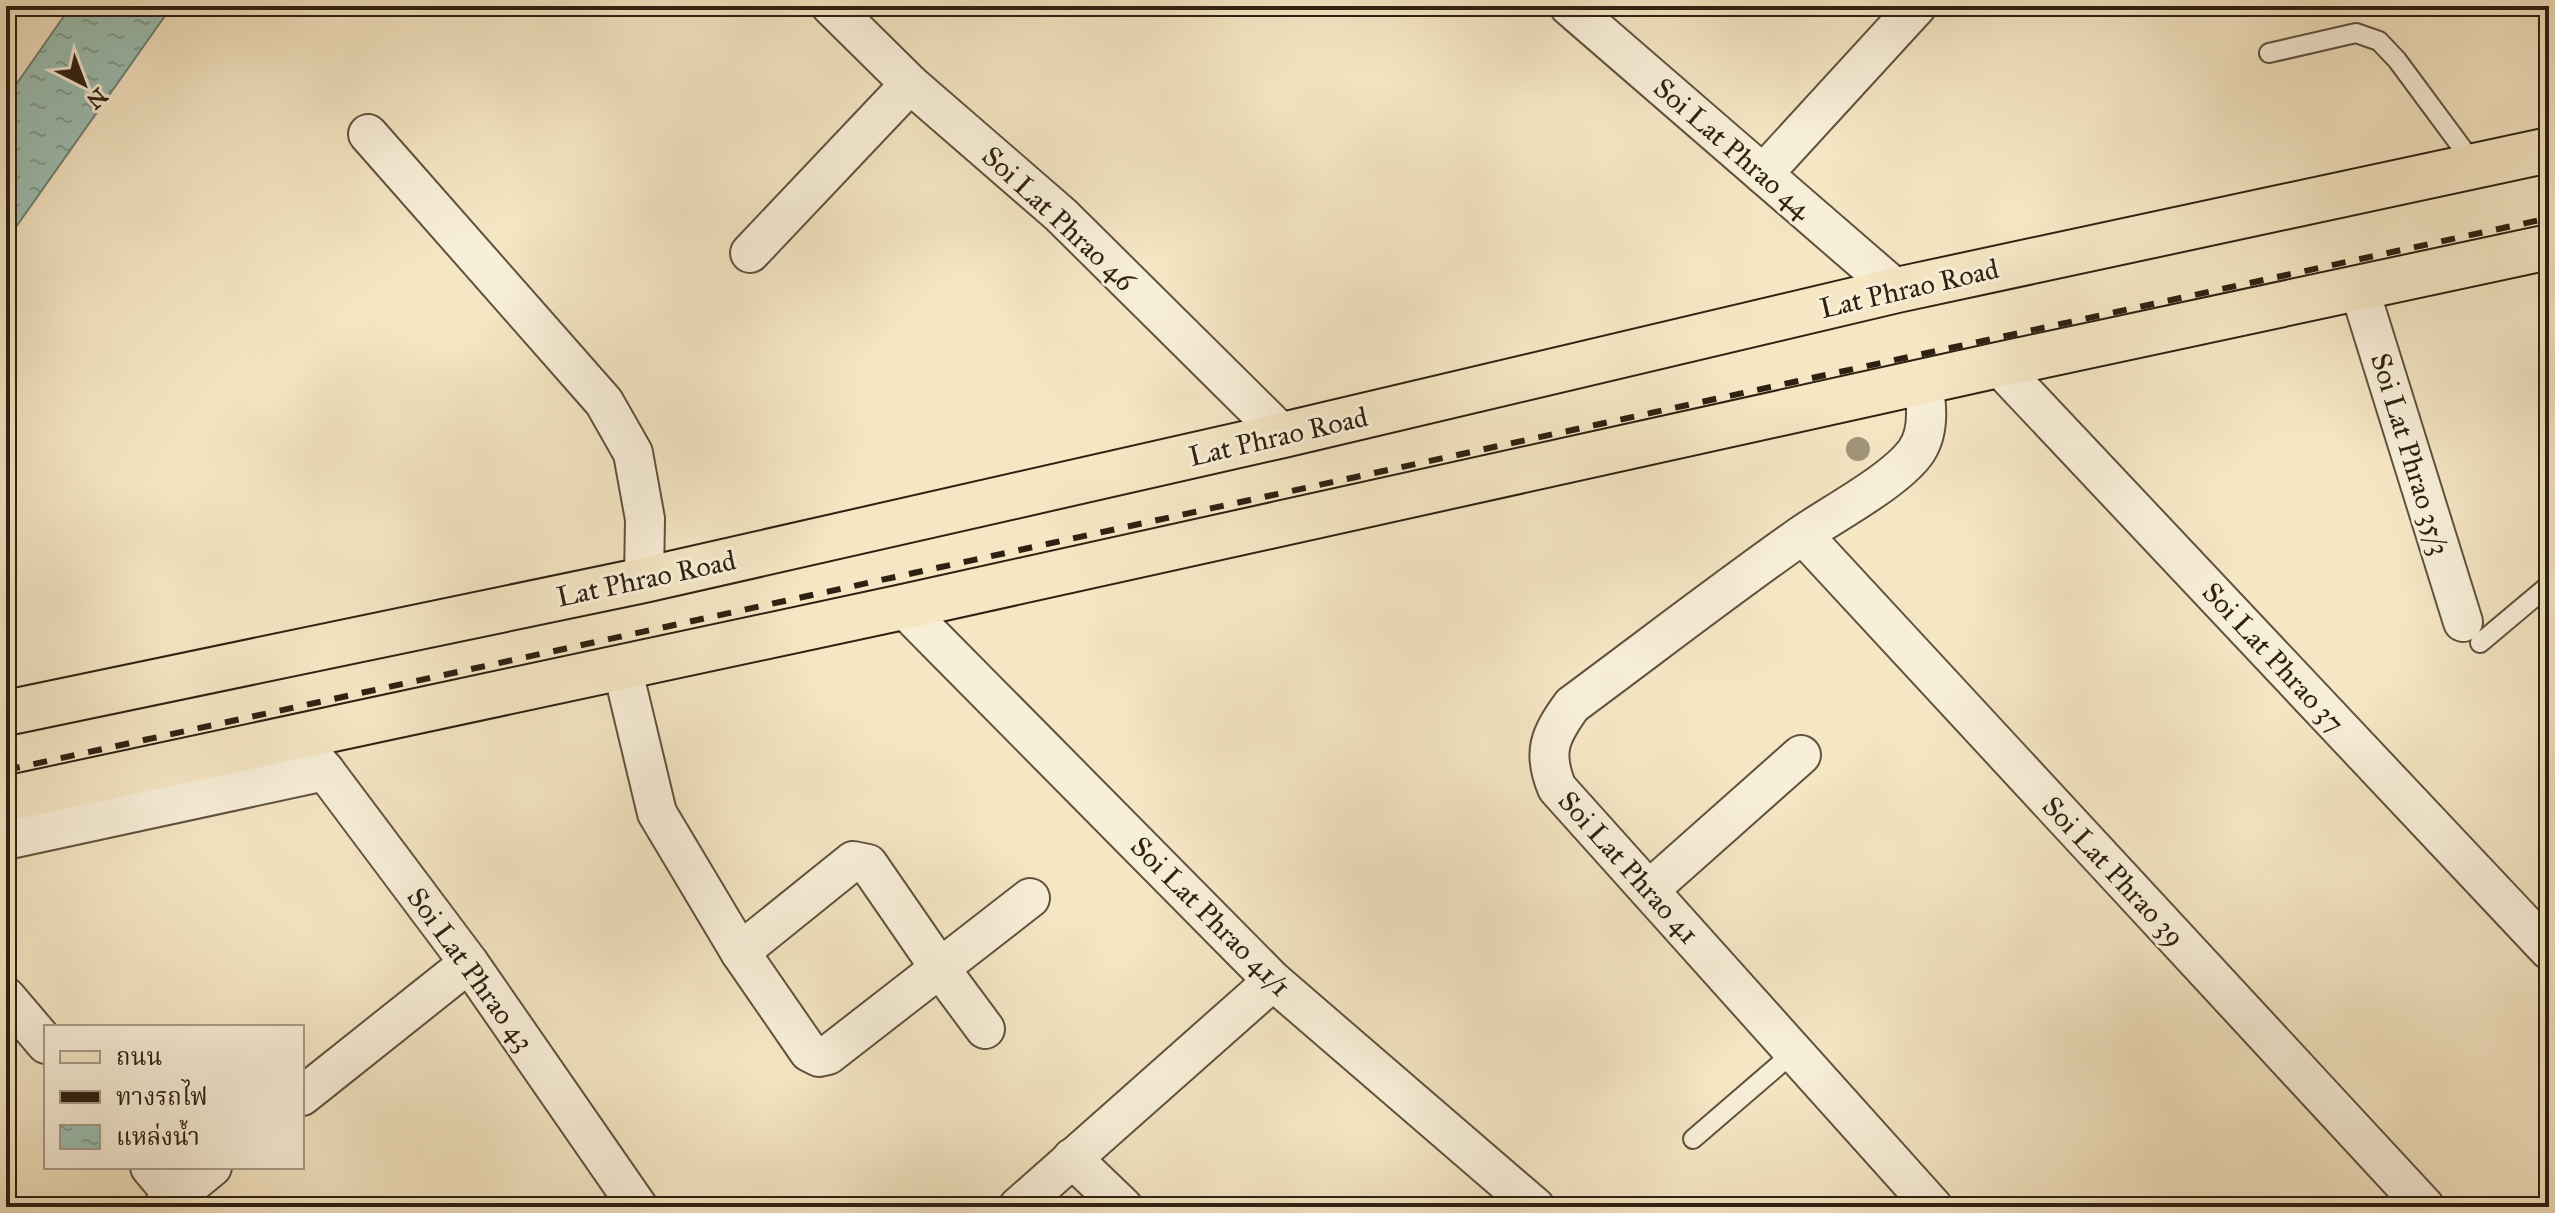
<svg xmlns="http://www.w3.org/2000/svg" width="2555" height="1213" viewBox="0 0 2555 1213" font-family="'IM FELL Great Primer','Noto Serif Thai',serif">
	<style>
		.water { fill: url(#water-ripples); stroke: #708073; stroke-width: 2 }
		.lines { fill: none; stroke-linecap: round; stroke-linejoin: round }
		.lane-casing { stroke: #60523e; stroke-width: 22 }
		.street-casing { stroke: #60523e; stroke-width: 42 }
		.primary-casing { stroke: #2f2111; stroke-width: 48 }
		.lane { stroke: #f8efd9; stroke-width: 18 }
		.street { stroke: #f8efd9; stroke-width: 38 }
		.primary { stroke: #f5e6c4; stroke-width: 44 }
		.rail { stroke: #2f2111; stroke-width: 6; stroke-dasharray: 14 14; stroke-linecap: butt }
		.tree { fill: #9f9578 }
		.labels { text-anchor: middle; stroke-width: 6; stroke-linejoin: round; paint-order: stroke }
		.street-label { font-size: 28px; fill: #2f2111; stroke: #f8efd9 }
	</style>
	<defs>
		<pattern id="water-ripples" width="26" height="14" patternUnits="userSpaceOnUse" patternTransform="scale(2)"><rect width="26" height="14" fill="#9cc0b4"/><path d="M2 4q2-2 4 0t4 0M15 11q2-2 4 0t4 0" fill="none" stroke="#809c91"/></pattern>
	</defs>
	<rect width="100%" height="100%" fill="#f5e6c4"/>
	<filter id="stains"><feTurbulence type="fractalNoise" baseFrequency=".0025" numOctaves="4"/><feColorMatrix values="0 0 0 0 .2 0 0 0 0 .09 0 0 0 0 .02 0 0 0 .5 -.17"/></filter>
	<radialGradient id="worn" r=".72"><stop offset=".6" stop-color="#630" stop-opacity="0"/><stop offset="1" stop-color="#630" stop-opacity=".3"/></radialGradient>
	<path class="water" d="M71,6H172L6,241V99Z"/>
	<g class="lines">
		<defs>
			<g id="lane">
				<path d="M2269,53L2356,33L2379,41L2397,60L2474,164"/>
				<path d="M2480,643L2549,585"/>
				<path d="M1693,1139L1794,1052"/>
			</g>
			<g id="street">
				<path d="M831,6L910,84L1061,215L1283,435"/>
				<path d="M1569,6L1897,290"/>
				<path d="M368,134L604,402L633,453L645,519L644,580"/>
				<path d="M1763,174L1917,6"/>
				<path d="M750,253L910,84"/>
				<path d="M2359,288L2463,622"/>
				<path d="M1998,365L2549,950"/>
				<path d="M1923,383C1927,405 1930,433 1915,453C1893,482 1834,513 1802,535C1724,590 1649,648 1572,705C1550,735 1542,752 1557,788L1933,1207"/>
				<path d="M1803,535L2425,1207"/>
				<path d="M903,607L1273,981L1535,1207"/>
				<path d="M622,667L657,813L740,952L809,1052L819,1057L828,1055L1030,898"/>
				<path d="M296,736L325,771L469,963L638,1207"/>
				<path d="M6,840L325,771"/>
				<path d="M1649,890L1801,755"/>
				<path d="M740,952L853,861L868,864L939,967L985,1029"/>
				<path d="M6,997L46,1044"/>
				<path d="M302,1096L469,963"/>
				<path d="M1072,1158L1123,1207"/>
				<path d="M150,1167L175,1197"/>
				<path d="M163,1207L212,1167"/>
				<path d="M1018,1207L1273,981"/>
			</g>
			<g id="primary">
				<path d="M6,713L644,580L1283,435L1897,290L2549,150"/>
				<path d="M6,799L903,607L1998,365L2549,247"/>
			</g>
		</defs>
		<use href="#lane" class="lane-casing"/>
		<use href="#street" class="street-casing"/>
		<use href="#primary" class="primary-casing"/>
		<use href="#lane" class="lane"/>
		<use href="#street" class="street"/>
		<use href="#primary" class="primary"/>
		<path class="rail" d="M6,770L2549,218"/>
	</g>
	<circle class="tree" cx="1858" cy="449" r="12"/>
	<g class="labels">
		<g class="street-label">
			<text transform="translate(1733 148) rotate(41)" y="10">Soi Lat Phrao 44</text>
			<text transform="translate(1059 218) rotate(43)" y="10">Soi Lat Phrao 46</text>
			<text transform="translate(1909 288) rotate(-13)" y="10">Lat Phrao Road</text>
			<text transform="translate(1278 436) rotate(-13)" y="10">Lat Phrao Road</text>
			<text transform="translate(2411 454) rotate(73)" y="10">Soi Lat Phrao 35/3</text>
			<text transform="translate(646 578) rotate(-12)" y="10">Lat Phrao Road</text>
			<text transform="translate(2274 657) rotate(47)" y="10">Soi Lat Phrao 37</text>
			<text transform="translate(1629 867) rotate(48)" y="10">Soi Lat Phrao 41</text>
			<text transform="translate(2114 871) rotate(47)" y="10">Soi Lat Phrao 39</text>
			<text transform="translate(1211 916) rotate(45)" y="10">Soi Lat Phrao 41/1</text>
			<text transform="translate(471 969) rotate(54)" y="10">Soi Lat Phrao 43</text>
		</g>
	</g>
	<rect width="2555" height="1213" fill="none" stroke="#f5e6c4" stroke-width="32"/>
	<rect x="8" y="8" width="2539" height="1197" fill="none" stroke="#2f2111" stroke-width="4"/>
	<rect x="16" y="16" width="2523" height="1181" fill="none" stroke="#2f2111" stroke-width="2"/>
	<rect x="44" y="1025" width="260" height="144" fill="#f8efd9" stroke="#a89d89" stroke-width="2"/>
	<rect x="60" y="1051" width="40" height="12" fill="#f5e6c4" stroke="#a89d89" stroke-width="2"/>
	<text x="116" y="1065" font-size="24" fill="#2f2111">ถนน</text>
	<rect x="60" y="1091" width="40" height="12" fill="#2f2111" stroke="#a89d89" stroke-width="2"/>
	<text x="116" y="1105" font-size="24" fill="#2f2111">ทางรถไฟ</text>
	<rect x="60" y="1125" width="40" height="24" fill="url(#water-ripples)" stroke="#a89d89" stroke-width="2"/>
	<text x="116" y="1145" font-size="24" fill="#2f2111">แหล่งน้ำ</text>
	<g transform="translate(84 84) rotate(138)" stroke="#f8efd9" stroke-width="6" paint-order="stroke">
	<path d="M0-6L14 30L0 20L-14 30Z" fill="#2f2111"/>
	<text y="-12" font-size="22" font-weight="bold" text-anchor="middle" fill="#2f2111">N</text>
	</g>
	<rect width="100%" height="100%" filter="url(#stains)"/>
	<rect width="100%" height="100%" fill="url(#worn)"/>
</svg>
